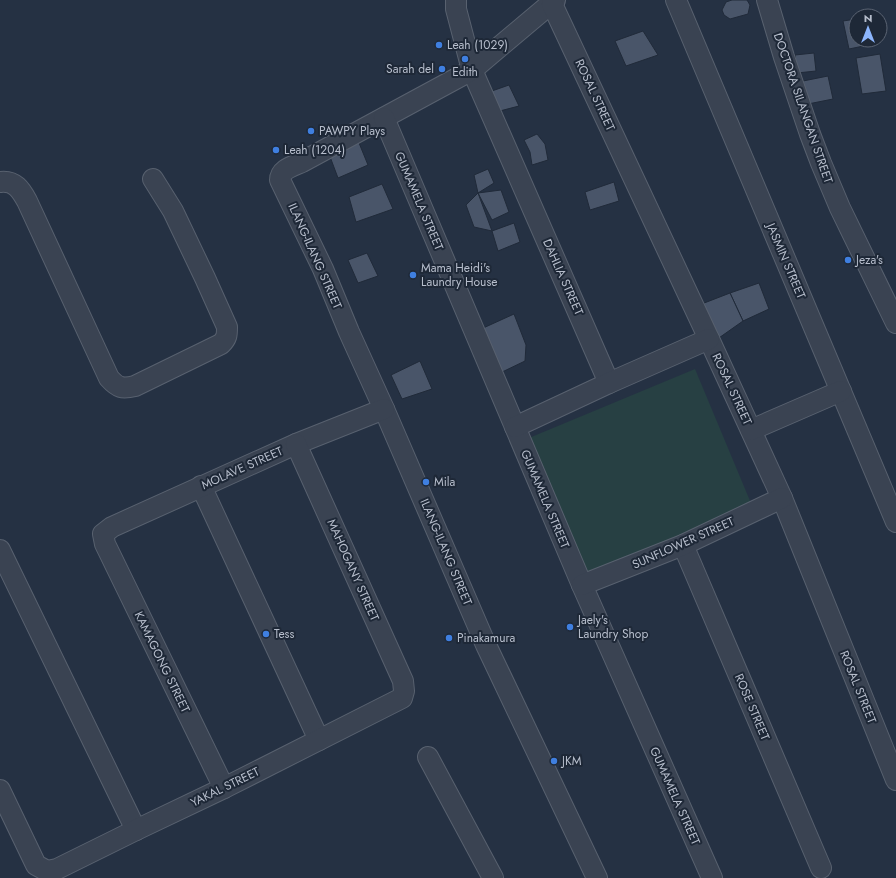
<svg xmlns="http://www.w3.org/2000/svg" width="896" height="878" viewBox="0 0 896 878" font-family="Jost,sans-serif">
	<style>
		.green { fill: #274043 }
		.building { fill: #495569; stroke: #202a39 }
		.lines { fill: none; stroke-linecap: round; stroke-linejoin: round }
		.minor-casing { stroke: #58616f; stroke-width: 22 }
		.minor { stroke: #3a4352; stroke-width: 20 }
		.shop-dot { fill: #3f7fe0; stroke: #1e2837; stroke-width: 1.5 }
		.labels { text-anchor: middle; stroke-width: 4; stroke-linejoin: round; paint-order: stroke }
		.poi-label { font-size: 12px; fill: #b7becc; stroke: #1e2837; text-anchor: start }
		.street-label { font-size: 12px; fill: #b7becc; stroke: #1e2837 }
	</style>
	<rect width="100%" height="100%" fill="#253143"/>
	<path class="green" d="M695,369L753,508L588,577L529,438Z"/>
	<g class="building">
		<path d="M732,0H747L750,5L748,14L730,19L724,15L722,10L726,2Z"/>
		<path d="M856,19V40H877L878,43L849,49L843,21Z"/>
		<path d="M643,31L658,55L626,66L615,41Z"/>
		<path d="M814,53L816,71L797,73L795,55Z"/>
		<path d="M880,54L886,91L862,94L856,58Z"/>
		<path d="M828,76L833,99L808,104L803,81Z"/>
		<path d="M509,85L519,106L496,112L489,92Z"/>
		<path d="M537,134L545,144L548,160L532,165L530,152L524,140Z"/>
		<path d="M357,138L368,165L338,178L329,154Z"/>
		<path d="M488,169L494,183L478,193L474,175Z"/>
		<path d="M614,182L619,201L590,210L585,192Z"/>
		<path d="M382,184L393,209L356,222L349,197Z"/>
		<path d="M501,190L509,212L492,220L478,193Z"/>
		<path d="M478,193L492,231L474,227L466,205Z"/>
		<path d="M514,223L520,242L498,251L492,231Z"/>
		<path d="M367,253L378,276L358,283L348,260Z"/>
		<path d="M759,283L769,309L743,321L730,293Z"/>
		<path d="M730,293L743,321L716,340L699,305Z"/>
		<path d="M514,314L526,345L525,361L498,374L481,329Z"/>
		<path d="M420,361L432,389L402,399L391,375Z"/>
	</g>
	<g class="lines">
		<defs>
			<g id="minor">
				<path d="M456,0V9L472,70L609,383"/>
				<path d="M555,0L472,70L302,162C293,166 280,169 280,180L323,269L349,332L384,409L486,645L597,878"/>
				<path d="M676,0L896,522"/>
				<path d="M767,0L784,57L810,134L821,163L840,208L896,323"/>
				<path d="M552,4L709,339L782,498L896,780"/>
				<path d="M384,118L582,585L712,878"/>
				<path d="M0,182C15,180 21,190 27,201L109,378C118,388 122,389 135,386L221,344C227,338 227,335 227,327L205,278L173,211L153,179"/>
				<path d="M515,427L609,383L709,339"/>
				<path d="M751,430L841,391"/>
				<path d="M201,486L319,740"/>
				<path d="M683,545L821,868"/>
				<path d="M0,550L136,830"/>
				<path d="M582,585L683,545L782,498"/>
				<path d="M428,757L493,878"/>
				<path d="M224,788L105,544L103,534L112,527L296,444L384,409"/>
				<path d="M0,790L36,865L47,871L57,869L136,830L224,788L402,698L404,691L403,681L296,444"/>
			</g>
		</defs>
		<use href="#minor" class="minor-casing"/>
		<use href="#minor" class="minor"/>
	</g>
	<g class="shop-dot">
		<circle cx="439" cy="45" r="4"/>
		<circle cx="465" cy="59" r="4"/>
		<circle cx="442" cy="69" r="4"/>
		<circle cx="311" cy="131" r="4"/>
		<circle cx="276" cy="150" r="4"/>
		<circle cx="848" cy="260" r="4"/>
		<circle cx="413" cy="275" r="4"/>
		<circle cx="426" cy="482" r="4"/>
		<circle cx="570" cy="627" r="4"/>
		<circle cx="266" cy="634" r="4"/>
		<circle cx="449" cy="638" r="4"/>
		<circle cx="554" cy="761" r="4"/>
	</g>
	<g class="labels">
		<g class="poi-label">
			<text x="447" y="49">Leah (1029)</text>
			<text x="434" y="73" text-anchor="end">Sarah del</text>
			<text x="465" y="76" text-anchor="middle">Edith</text>
			<text x="319" y="135">PAWPY Plays</text>
			<text x="284" y="154">Leah (1204)</text>
			<text x="856" y="264">Jeza's</text>
			<text x="421" y="272">Mama Heidi's<tspan x="421" dy="14">Laundry House</tspan></text>
			<text x="434" y="486">Mila</text>
			<text x="578" y="624">Jaely's<tspan x="578" dy="14">Laundry Shop</tspan></text>
			<text x="274" y="638">Tess</text>
			<text x="457" y="642">Pinakamura</text>
			<text x="562" y="765">JKM</text>
		</g>
		<g class="street-label">
			<text transform="translate(595 95) rotate(65)" y="4">ROSAL STREET</text>
			<text transform="translate(803 108) rotate(71)" y="4">DOCTORA SILANGAN STREET</text>
			<text transform="translate(419 201) rotate(67)" y="4">GUMAMELA STREET</text>
			<text transform="translate(315 256) rotate(66)" y="4">ILANG-ILANG STREET</text>
			<text transform="translate(786 261) rotate(67)" y="4">JASMIN STREET</text>
			<text transform="translate(563 277) rotate(66)" y="4">DAHLIA STREET</text>
			<text transform="translate(732 389) rotate(65)" y="4">ROSAL STREET</text>
			<text transform="translate(242 468) rotate(-24)" y="4">MOLAVE STREET</text>
			<text transform="translate(545 499) rotate(67)" y="4">GUMAMELA STREET</text>
			<text transform="translate(683 543) rotate(-24)" y="4">SUNFLOWER STREET</text>
			<text transform="translate(446 552) rotate(67)" y="4">ILANG-ILANG STREET</text>
			<text transform="translate(353 570) rotate(66)" y="4">MAHOGANY STREET</text>
			<text transform="translate(162 662) rotate(64)" y="4">KAMAGONG STREET</text>
			<text transform="translate(858 687) rotate(68)" y="4">ROSAL STREET</text>
			<text transform="translate(752 707) rotate(67)" y="4">ROSE STREET</text>
			<text transform="translate(225 787) rotate(-26)" y="4">YAKAL STREET</text>
			<text transform="translate(675 796) rotate(66)" y="4">GUMAMELA STREET</text>
		</g>
	</g>
	<g transform="translate(868 28)"><circle r="19" fill="#1e2837" stroke="#5b6473"/>
	<path d="M0-3L7 15L0 10L-7 15Z" fill="#8cb5fc"/>
	<text y="-6" font-size="11" font-weight="bold" text-anchor="middle" fill="#b7becc">N</text>
	</g>
</svg>
